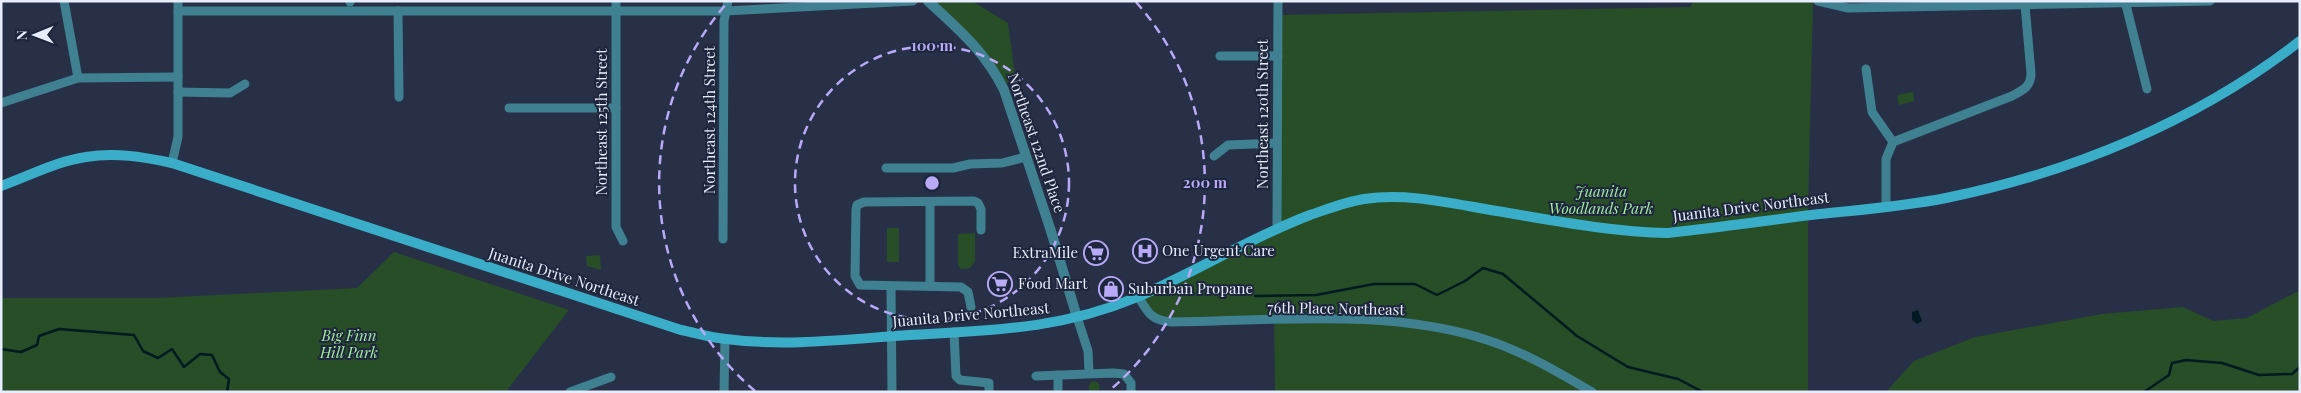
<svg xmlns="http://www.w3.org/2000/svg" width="2301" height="393" viewBox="0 0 2301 393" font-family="'Playfair Display',serif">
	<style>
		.green { fill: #274e26 }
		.water { fill: #001a22 }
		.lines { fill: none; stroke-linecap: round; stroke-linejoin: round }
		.stream { stroke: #001a22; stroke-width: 2.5 }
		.minor { stroke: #3f8091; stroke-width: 9 }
		.tertiary { stroke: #3f8091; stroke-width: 10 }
		.secondary { stroke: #3aadc8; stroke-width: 10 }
		.ring { fill: none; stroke: #b9aaf7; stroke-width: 2.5; stroke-dasharray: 9 6 }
		.labels { text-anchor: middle; stroke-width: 4; stroke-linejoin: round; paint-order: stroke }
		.street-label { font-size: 15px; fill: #e7edfd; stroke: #1d263c }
		.park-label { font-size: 15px; font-style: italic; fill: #a3ed9f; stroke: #1d263c }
		.poi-label { font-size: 15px; fill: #e7edfd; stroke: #1d263c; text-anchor: start }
		.centre { fill: #b9aaf7; stroke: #1d263c; stroke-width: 2.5 }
		.ring-label { font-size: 15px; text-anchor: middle; font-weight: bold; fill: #b9aaf7; stroke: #1d263c; stroke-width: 4; stroke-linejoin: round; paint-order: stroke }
	</style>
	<rect width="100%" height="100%" fill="#273047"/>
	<g class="green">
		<path d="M928,1H972L1008,23L1015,75L1005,85Z"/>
		<path d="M1694,1H1813L1808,209V392H1275L1274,321H1158L1138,296L1277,228L1278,15L1690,7Z"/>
		<path d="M1913,92L1914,101L1899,105L1897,95Z"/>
		<rect x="887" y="228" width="12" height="34"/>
		<path d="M975,233V262L970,268L961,269L958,265V234Z"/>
		<path d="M394,252L569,310L508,389V392H1V298H158L357,288Z"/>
		<path d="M600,255L601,270L587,266L586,256Z"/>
		<path d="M2300,290V392H1886L1914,361L1975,337L2102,314L2183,307L2213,321L2247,318Z"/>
		<circle cx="1094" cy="387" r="5.5"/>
	</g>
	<path class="water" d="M1918,310L1922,321L1917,324L1912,320V312Z"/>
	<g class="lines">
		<g class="stream">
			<path d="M1255,296L1316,295L1374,284H1415L1437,295L1465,281L1483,268L1503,274L1577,336L1628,367L1678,379L1703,392"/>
			<path d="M1,349L21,352L37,345L39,336L59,329L134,335L143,351L158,358L172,349L184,367L200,354L212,355L220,372L229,379L227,392"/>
			<path d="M2144,392L2169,375L2172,363L2186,360L2222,363L2259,375L2292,374L2300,367"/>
		</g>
		<g class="minor">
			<path d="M64,1L78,78"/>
			<path d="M616,1V227L623,241"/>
			<path d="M1818,1L1848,8L2210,1"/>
			<path d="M2125,1L2147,89"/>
			<path d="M350,2V1"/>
			<path d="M178,11H725L913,1"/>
			<path d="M398,11L399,97"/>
			<path d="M1220,56H1278"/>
			<path d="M1866,69L1872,112L1893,142"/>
			<path d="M178,92L230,93L245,84"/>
			<path d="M1,103L78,78L178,77"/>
			<path d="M509,108H616"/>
			<path d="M1214,156L1228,145L1276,143"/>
			<path d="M172,163L178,137V1"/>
			<path d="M886,168H953L970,164L1002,163L1026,157"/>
			<path d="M930,202V286"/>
			<path d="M1886,207V159L1893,142L2012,96C2023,90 2031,87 2031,73L2025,5"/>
			<path d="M1277,228L1278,1"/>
			<path d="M723,239L724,21L728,1"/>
			<path d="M891,287L892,392"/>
			<path d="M1138,296C1148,313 1151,320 1171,322C1273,321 1389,308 1487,340C1524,352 1558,372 1592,392"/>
			<path d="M971,307L968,292L961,287L860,285L855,276L856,209L857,205L864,202L974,201L978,203L981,209V230"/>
			<path d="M1077,317L1088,351L1089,373"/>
			<path d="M954,332L956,376L960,380L989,383V392"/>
			<path d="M1058,375V392"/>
			<path d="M1036,376L1113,373L1124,374L1131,383V392"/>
			<path d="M570,392L611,377"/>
			<path d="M724,392L725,339"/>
		</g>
		<path class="tertiary" d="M928,1C959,30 985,51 1004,90L1050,228L1077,317"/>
		<path class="secondary" d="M1,186C29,176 57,161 86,157C115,152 144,157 172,163L681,330C696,333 711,338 726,339C787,347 849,339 909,335C991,330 1058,330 1135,298C1194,273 1249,238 1310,215C1328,209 1345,202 1364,199C1405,193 1445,202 1485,209C1546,219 1607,232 1668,233C1715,228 1763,221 1811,215C1856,210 1901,207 1946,198C2073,172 2197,121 2300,41"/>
	</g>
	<g class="ring">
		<circle cx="932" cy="183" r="137"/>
		<path d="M755 391A273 273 0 0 1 728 2M1136 2A273 273 0 0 1 1109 391"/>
	</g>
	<defs>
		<symbol id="hospital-ring" viewBox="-11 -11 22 22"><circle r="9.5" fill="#1d263c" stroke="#b9aaf7" stroke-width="1.5"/><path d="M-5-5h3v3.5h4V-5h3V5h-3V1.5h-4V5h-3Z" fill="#b9aaf7"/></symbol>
		<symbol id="supermarket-ring" viewBox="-11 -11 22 22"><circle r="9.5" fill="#1d263c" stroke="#b9aaf7" stroke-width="1.5"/><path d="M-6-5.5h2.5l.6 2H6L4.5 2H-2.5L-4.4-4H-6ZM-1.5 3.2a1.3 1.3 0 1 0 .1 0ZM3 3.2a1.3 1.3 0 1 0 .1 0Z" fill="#b9aaf7"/></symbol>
		<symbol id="shop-ring" viewBox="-11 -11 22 22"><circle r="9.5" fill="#1d263c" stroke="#b9aaf7" stroke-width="1.5"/><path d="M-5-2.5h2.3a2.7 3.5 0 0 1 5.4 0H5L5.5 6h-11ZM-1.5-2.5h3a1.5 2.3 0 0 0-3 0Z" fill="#b9aaf7"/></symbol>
	</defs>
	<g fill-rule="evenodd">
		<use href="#hospital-ring" x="1131" y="237" width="28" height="28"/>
		<use href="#supermarket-ring" x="1082" y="239" width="28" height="28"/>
		<use href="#supermarket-ring" x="986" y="270" width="28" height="28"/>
		<use href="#shop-ring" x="1097" y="275" width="28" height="28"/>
	</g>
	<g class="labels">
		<g class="street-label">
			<text transform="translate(1263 114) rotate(-90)" y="5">Northeast 120th Street</text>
			<text transform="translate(710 120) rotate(-90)" y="5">Northeast 124th Street</text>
			<text transform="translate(602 122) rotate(-90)" y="5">Northeast 125th Street</text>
			<text transform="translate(1036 143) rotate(71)" y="5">Northeast 122nd Place</text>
			<text transform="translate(1751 207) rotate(-7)" y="5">Juanita Drive Northeast</text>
			<text transform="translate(564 277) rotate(18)" y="5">Juanita Drive Northeast</text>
			<text transform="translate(1336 309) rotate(1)" y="5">76th Place Northeast</text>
			<text transform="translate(971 315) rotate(-5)" y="5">Juanita Drive Northeast</text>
		</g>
		<g class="park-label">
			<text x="1601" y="197">Juanita<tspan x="1601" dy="17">Woodlands Park</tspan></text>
			<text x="349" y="341">Big Finn<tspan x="349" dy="17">Hill Park</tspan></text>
		</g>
		<g class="poi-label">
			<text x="1162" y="256">One Urgent Care</text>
			<text x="1078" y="258" text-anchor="end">ExtraMile</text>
			<text x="1018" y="289">Food Mart</text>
			<text x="1128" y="294">Suburban Propane</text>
		</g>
	</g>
	<circle cx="932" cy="183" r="8" class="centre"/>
	<g class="ring-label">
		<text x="932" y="51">100 m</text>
		<text x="1205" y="188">200 m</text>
	</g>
	<rect width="2301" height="393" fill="none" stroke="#e7edfd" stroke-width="5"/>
	<g transform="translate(35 35) rotate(269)" stroke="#1d263c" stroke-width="4" paint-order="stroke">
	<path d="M0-4L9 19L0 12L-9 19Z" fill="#e7edfd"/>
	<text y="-8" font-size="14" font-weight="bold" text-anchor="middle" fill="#e7edfd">N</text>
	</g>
</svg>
